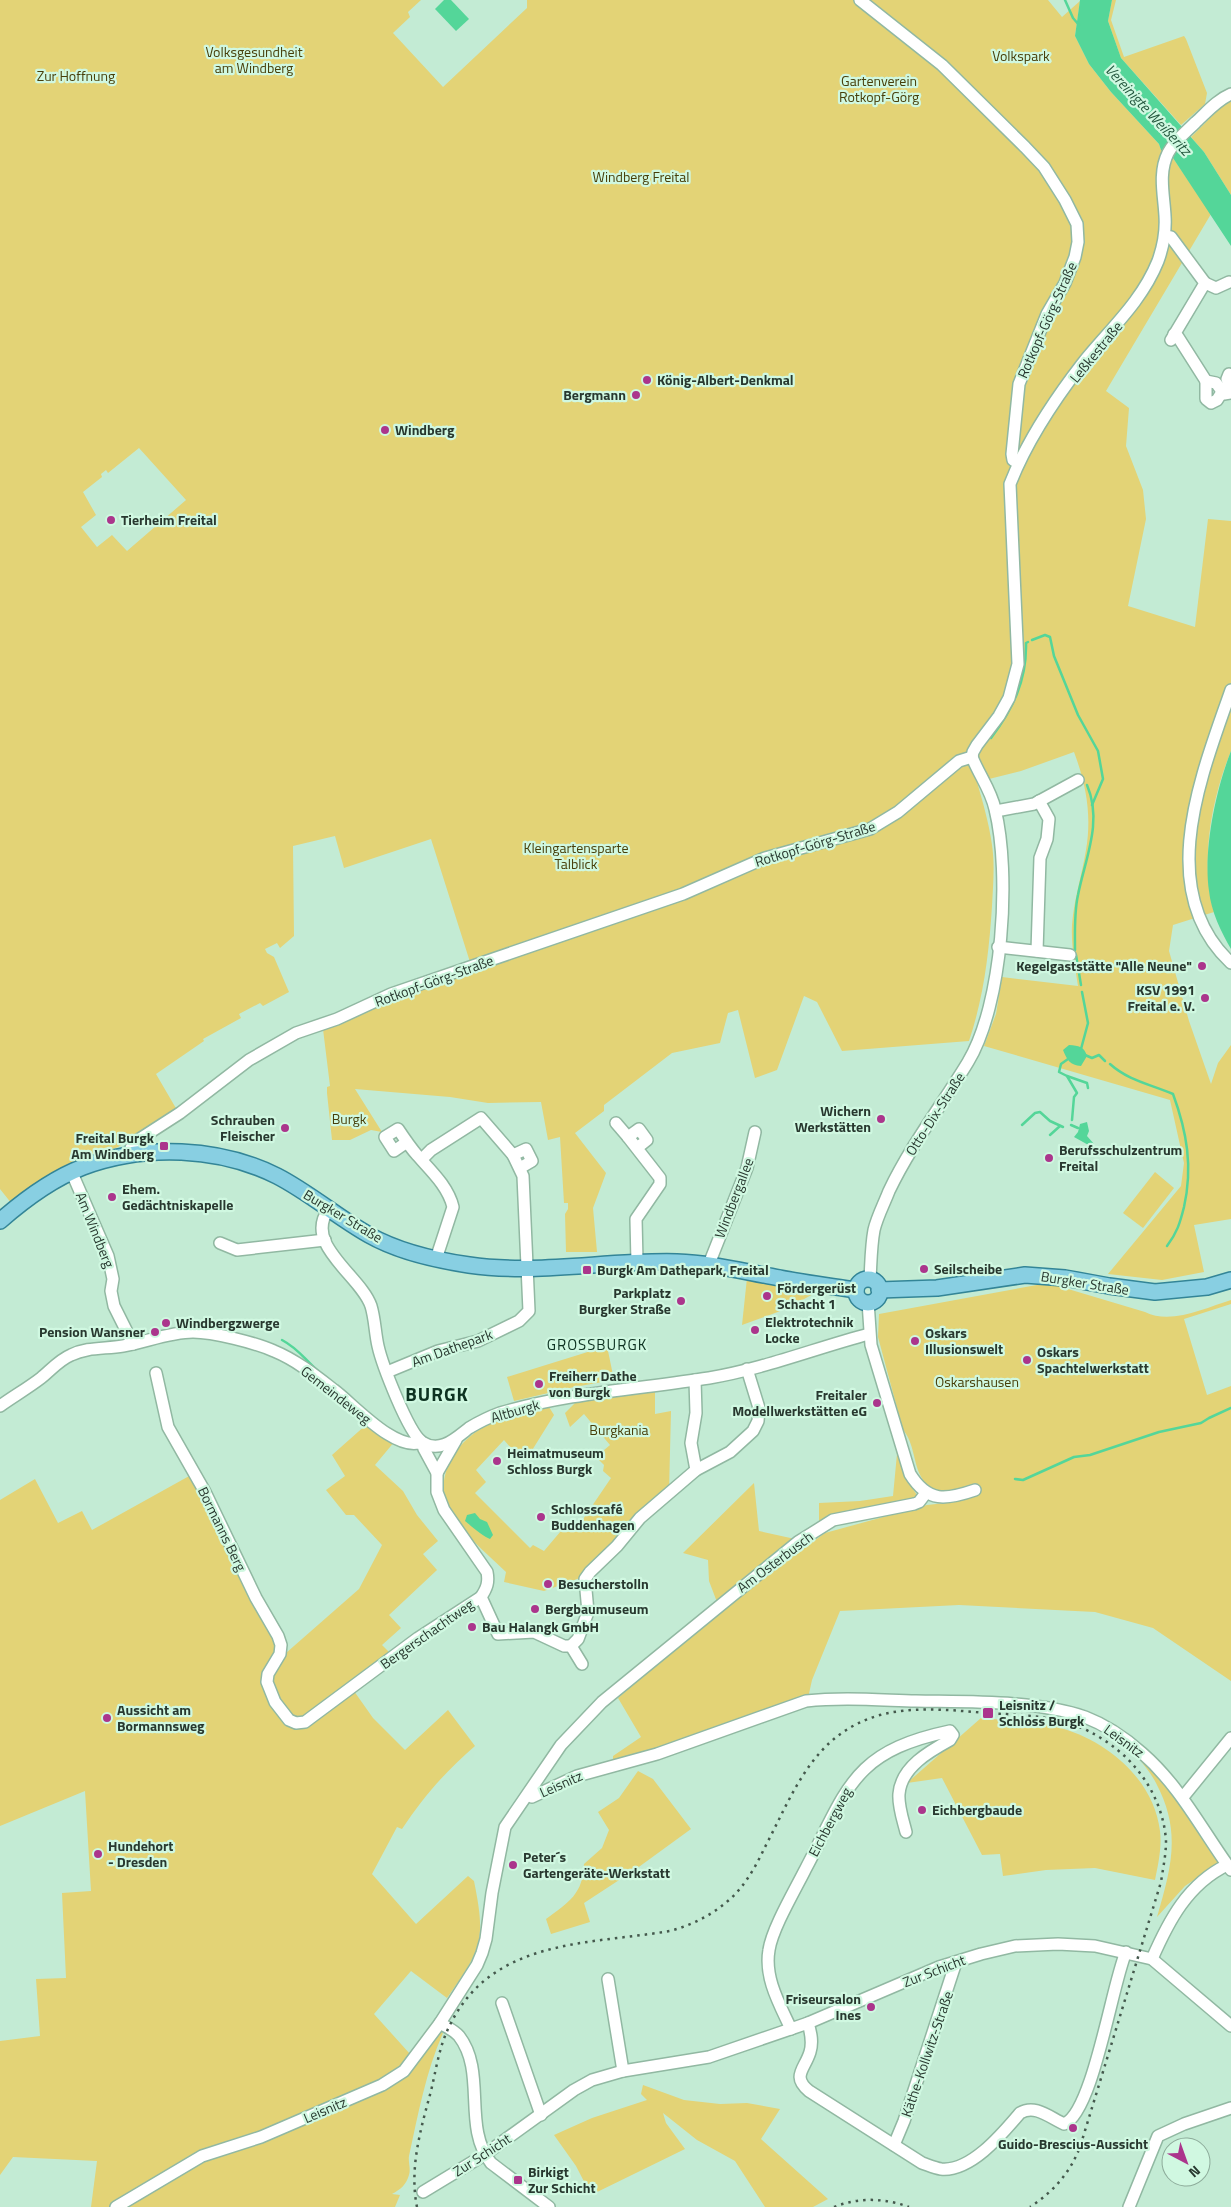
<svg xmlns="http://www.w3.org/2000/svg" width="1231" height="2207" viewBox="0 0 1231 2207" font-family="'Titillium Web',sans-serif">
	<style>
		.green { fill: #e3d376; fill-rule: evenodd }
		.water { fill: #54d699 }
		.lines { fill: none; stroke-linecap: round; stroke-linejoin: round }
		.stream { stroke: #54d699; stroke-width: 2.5 }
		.minor-casing { stroke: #91b8a2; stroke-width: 14 }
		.major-casing { stroke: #338597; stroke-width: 18 }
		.minor { stroke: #fff; stroke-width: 11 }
		.major { stroke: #88cfe2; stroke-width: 15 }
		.rail { stroke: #44584c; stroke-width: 2.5; stroke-dasharray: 2.5 5; stroke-linecap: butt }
		.poi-dot { fill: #ab358c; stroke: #d0f8e1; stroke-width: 2 }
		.labels { text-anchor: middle; stroke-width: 4.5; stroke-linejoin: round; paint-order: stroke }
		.park-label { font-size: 14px; fill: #473e09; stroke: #d0f8e1 }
		.street-label { font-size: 14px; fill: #28382f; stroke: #d0f8e1 }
		.poi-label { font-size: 14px; font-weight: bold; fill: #28382f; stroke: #d0f8e1; text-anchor: start }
		.water-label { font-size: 15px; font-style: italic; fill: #20543b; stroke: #d0f8e1 }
		.neighbourhood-label { font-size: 15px; letter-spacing: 1px; fill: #0d3221; stroke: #d0f8e1 }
		.district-label { font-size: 19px; font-weight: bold; letter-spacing: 1px; fill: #0d3221; stroke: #d0f8e1 }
	</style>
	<rect width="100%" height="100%" fill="#c3ebd4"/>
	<g class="green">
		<path d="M0,0H421L408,12L410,17L393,33L443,87L527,8V0H1048L1062,17L1080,1L1075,36L1089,64L1111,92L1159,144L1161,150L1173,158L1211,214L1106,391L1129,408L1126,446L1143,490L1146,519L1128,606L1195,627L1208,519L1231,521V751C1211,800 1200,861 1214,912L1173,925L1169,951L1189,1021L1211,1084L1218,1063L1231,1045V1219L1194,1225L1204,1272L1162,1280L1108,1274L1181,1186L1184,1163L1170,1100L984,1046L996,1014L1002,977L1078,986C1075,966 1071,945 1072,925C1074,899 1082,875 1086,850C1092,815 1086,784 1074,752L1021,771L977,782C983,803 989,823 992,845C995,865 993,886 992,906C989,953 984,996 969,1041L842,1051L817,1002L804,996L777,1070L755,1078L738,1010L728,1013L720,1043L672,1053L604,1105V1111L575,1133L606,1173L593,1208L597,1252H566L565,1214L568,1209V1203H564L560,1137L548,1140L541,1102L488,1103L450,1097L355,1089L382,1132L371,1130L350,1140H332L327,1093V1087L330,1086L322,1021L470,962L431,839L344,868L335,836L293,846L294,936L280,948L277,943L265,949L267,953L274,957L289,992L263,1006L260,1003L239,1014L241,1018L203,1039L204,1041L156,1074L177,1110L118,1147L88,1158L12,1204L0,1189ZM139,448L186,500L127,551L112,535L97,547L81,527L96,515L83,492L102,477L101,474L106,470L108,473Z"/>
		<path d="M1112,0H1116L1111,20L1124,57L1184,36L1186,39L1207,93L1205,104L1181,125L1121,58L1108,21Z"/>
		<path d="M1231,101V195L1204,152L1191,137L1224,104Z"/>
		<path d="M1155,1172L1174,1188L1143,1228L1123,1213Z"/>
		<path d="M747,1278L815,1293L786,1309L742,1325Z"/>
		<path d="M1048,1283L1145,1312C1171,1325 1205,1308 1231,1300V1304L1184,1319L1207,1395L1231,1386V1681L1153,1628L1095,1612L959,1605L840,1611L812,1680L808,1698L642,1754L613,1761V1756L641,1737L618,1698L720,1610L709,1581L708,1560L683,1553L754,1483L759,1531L795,1539L752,1585L825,1533L927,1505L954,1502L975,1495L973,1486C965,1488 951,1494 943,1492C909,1485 920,1449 903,1430L878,1337L879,1314Z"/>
		<path d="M607,1346L614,1380L574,1387L514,1401L507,1377Z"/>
		<path d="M655,1389V1414L671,1411L669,1492L628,1526L580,1578L544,1591L504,1582L506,1572C486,1553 463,1534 450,1510C442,1495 442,1480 448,1466C467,1423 508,1416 549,1407L554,1415L526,1460L517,1455L504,1440L476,1470L486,1482L475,1493L530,1548L533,1545L544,1551L566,1525L575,1531L611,1478L603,1471L604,1465L596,1457L610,1445L584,1414L570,1427L565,1413L577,1401Z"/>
		<path d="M889,1414L908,1482L917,1495L914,1501L819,1524V1503L860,1501L893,1496L897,1454L887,1415Z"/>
		<path d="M367,1424L395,1441L375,1465L403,1491L417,1515L438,1541L423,1554L437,1570L389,1615L401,1628L382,1645L390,1653L349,1684L373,1718L405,1750L448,1710L475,1746C445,1772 424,1796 402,1829L397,1827L372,1874L416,1924L468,1876L474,1881C486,1940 482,1949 447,1998L411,1971L374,2014L410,2054L430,2025L443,2033C426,2071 418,2115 409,2156C408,2162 411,2169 409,2175C406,2185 401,2189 392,2194L400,2195L395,2207H91L97,2161L13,2157L0,2175V2041L40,2036L36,1979L66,1978L62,1893L91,1891L85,1791L0,1826V1500L35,1479L58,1523L82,1511L92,1530L191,1475L286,1653L359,1589L382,1545L354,1515H346L326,1490L345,1476L332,1455Z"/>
		<path d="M981,1718C1008,1721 1038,1720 1064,1729C1110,1743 1154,1781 1160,1831C1162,1848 1158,1865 1155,1880L1095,1868L1046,1870L1003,1876L1000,1854L982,1855L942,1778L907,1783Z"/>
		<path d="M1136,1755L1180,1800L1221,1862L1185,1886L1157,1917C1171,1868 1182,1832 1156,1783C1151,1773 1143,1764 1136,1755Z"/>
		<path d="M638,1771L653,1779L691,1829L636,1869L584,1903L590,1922L551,1934L546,1919C569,1902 583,1894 584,1864L602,1848L609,1830L598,1812L619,1798Z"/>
		<path d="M643,2085L684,2100L720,2104L747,2103L780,2109L761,2139L828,2199L813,2207H765L735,2161L697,2140L663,2113L666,2123L685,2149L591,2195L576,2166L554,2135L592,2118L647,2100L641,2094Z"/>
	</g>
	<g class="water">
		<path d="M444,0H451L469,19L456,31L435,9Z"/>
		<path d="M1080,0H1112L1108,21L1121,58L1204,152L1231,195V246L1173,158L1161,150L1159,144L1111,92L1089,64L1075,36Z"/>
		<path d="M1231,751V949C1221,932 1211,911 1209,891C1203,850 1216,789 1231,751Z"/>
		<path d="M1069,1045C1079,1046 1084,1046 1087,1056L1081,1066C1070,1065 1067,1060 1063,1050Z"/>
		<path d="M1087,1122L1089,1131L1087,1136L1094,1144L1092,1147L1074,1137L1078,1132L1080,1124Z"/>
		<path d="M475,1513L480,1519L487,1522L493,1535L490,1539C484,1537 471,1526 465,1521L467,1515Z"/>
	</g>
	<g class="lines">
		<g class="stream">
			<path d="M1065,0L1073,18L1079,25"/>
			<path d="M1032,640L1045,635L1050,637L1054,656L1078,715L1098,751L1103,779L1092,805"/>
			<path d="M991,738C1012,710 1027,681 1026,643L1028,642"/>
			<path d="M1075,950C1075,932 1074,913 1078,895C1085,859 1103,822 1087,785"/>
			<path d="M1076,955L1081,985"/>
			<path d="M1081,1049L1088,1023L1082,992"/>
			<path d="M1085,1055L1092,1058L1099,1055L1105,1061"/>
			<path d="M1068,1059L1061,1064L1059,1072L1067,1076L1077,1093L1074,1097L1072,1120"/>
			<path d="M1110,1064C1129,1081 1150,1084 1173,1094C1187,1132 1193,1167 1184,1207C1180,1223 1177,1233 1167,1246"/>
			<path d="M1067,1076L1087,1083L1088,1088"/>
			<path d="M1022,1125L1035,1113L1040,1112L1050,1121L1063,1127"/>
			<path d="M1071,1125L1078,1128"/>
			<path d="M1050,1135L1060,1126"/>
			<path d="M282,1340C299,1349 304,1359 318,1371"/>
			<path d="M1015,1479L1023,1480L1074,1457L1090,1455L1159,1432L1201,1423L1209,1418L1231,1408"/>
		</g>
		<defs>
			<g id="minor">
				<path d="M860,0L942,65L1025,147L1044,167L1065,200L1077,224L1078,242L1075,257L1065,283L1047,314L1019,384L1012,454L1013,460L1018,463"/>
				<path d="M1165,236L1171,237L1205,283L1171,340"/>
				<path d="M1205,283L1216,288L1229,282"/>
				<path d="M1174,334L1178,337L1206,381L1216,383L1224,394L1230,393V385L1227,379L1229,374"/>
				<path d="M1206,381V399L1211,403L1217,400L1222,392"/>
				<path d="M1231,690C1202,774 1153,890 1231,963"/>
				<path d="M972,757L973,752L977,745L999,716L1009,698L1018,664L1010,484C1026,443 1055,399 1082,364C1109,330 1141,303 1158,261C1163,247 1166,231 1165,216C1164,195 1158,173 1168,153C1174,141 1186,132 1196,122C1207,112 1217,100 1231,94"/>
				<path d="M996,811L1034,804L1078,780"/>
				<path d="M998,947L1070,955"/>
				<path d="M1037,951L1040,858L1047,839L1049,819L1039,801"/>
				<path d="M616,1123L628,1137"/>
				<path d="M407,1142L394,1151L385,1137L398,1129C404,1138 410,1147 417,1155C430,1170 448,1186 453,1207L436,1259"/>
				<path d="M637,1148L647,1140L639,1129L628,1137L660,1178V1184L636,1219L637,1262"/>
				<path d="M132,1155L131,1148L135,1142L180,1113L249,1060L296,1033L337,1019L391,994L683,894L765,858L870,829L898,812L959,761L972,757"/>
				<path d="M513,1155L526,1149L532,1161L520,1168"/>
				<path d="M72,1173L108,1256L113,1279L111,1291L114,1306L133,1344"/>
				<path d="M329,1209C302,1244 361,1276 371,1306C375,1319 375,1333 378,1346C382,1364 408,1432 422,1442C440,1454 456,1438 469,1428C479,1422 489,1417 500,1413C568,1393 639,1389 709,1378C763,1369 816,1348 869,1334"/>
				<path d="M220,1243L237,1250L325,1240"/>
				<path d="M709,1264L747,1168L755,1132"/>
				<path d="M870,1279C871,1263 871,1246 874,1230C877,1217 884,1204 889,1191C911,1145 942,1105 968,1062C1003,1004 1011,874 995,809C991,790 979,775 972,757"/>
				<path d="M868,1302L871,1345L910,1474C928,1503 946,1500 975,1490"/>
				<path d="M387,1372L438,1351L478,1341L519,1321L529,1311L523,1176L513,1155L481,1118L431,1150L422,1159"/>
				<path d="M695,1380L696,1413L691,1443L696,1470"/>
				<path d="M0,1406C14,1396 28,1388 41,1378C51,1370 59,1360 71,1355C87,1347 105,1349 123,1346C146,1342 170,1332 193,1332C213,1332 256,1343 274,1351C296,1360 316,1376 334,1390C353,1404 396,1453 422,1442L424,1449L437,1473V1492L444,1510L487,1572C489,1582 487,1588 481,1597L418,1638L313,1716L305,1722L296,1723L289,1720L275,1702L267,1682L268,1674L280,1654L281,1645L278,1636L256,1598L205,1492L168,1427L156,1373"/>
				<path d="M437,1473L456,1440"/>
				<path d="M481,1597L498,1634L534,1632L564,1646H571"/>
				<path d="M571,1646L578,1639L588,1612L585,1579L590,1572L617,1546L640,1518L696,1470L730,1452L753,1431L758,1421L759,1408L747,1369"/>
				<path d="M571,1646L582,1664"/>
				<path d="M528,1795L532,1797L577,1776L657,1754L806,1701C842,1697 879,1700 916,1701C966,1702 1037,1700 1085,1717C1106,1725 1125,1738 1142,1753C1180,1786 1202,1830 1231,1870"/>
				<path d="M1183,1797L1231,1738"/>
				<path d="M1152,1959C1169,1920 1188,1884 1227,1865"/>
				<path d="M608,1979L623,2071"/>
				<path d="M502,2003L541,2115"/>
				<path d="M440,2023C446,2027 454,2030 459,2036C487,2072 462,2127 491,2163L549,2207"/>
				<path d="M808,2023C811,2033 813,2042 810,2052C805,2069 791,2076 809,2091L922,2163C928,2165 935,2168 941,2169C971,2172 1003,2133 1020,2113C1035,2104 1049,2117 1064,2124C1093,2113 1112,1984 1126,1952"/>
				<path d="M791,2029C780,2005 764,1978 769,1950C772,1929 795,1890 805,1870C848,1789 851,1752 950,1731L953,1735L950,1740C930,1751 901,1767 899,1794C898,1806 903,1820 906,1832"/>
				<path d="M894,2145L904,2121L956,1962"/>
				<path d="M423,2192L484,2155L574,2090L592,2080L623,2071L709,2057L808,2023L939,1967L981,1954L1015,1946L1058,1944L1095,1946L1152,1959L1231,2026"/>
				<path d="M116,2207L202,2156L261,2137L382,2085L404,2071L440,2023L477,1965L482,1953L486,1939L492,1893L505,1827L561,1745L602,1702L798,1542L833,1520L914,1504L919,1502L926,1493"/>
				<path d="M1129,2207L1158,2136L1184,2124L1231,2108"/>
			</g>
			<g id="major">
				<path d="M0,1221C25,1199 52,1179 83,1167C145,1144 219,1147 277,1176C310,1193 337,1217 369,1235C399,1252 435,1260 469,1265C537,1275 608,1260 677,1262C712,1263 745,1272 780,1278C805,1283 830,1286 856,1290"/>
				<circle cx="868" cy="1291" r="12"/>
				<path d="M879,1290L937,1288L1025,1275L1065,1278L1109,1286L1155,1292L1207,1287L1231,1280"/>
			</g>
		</defs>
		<use href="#minor" class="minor-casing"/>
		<use href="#major" class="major-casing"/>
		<use href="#minor" class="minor"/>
		<use href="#major" class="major"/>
		<g class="rail">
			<path d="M417,2207C409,2168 421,2128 431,2091C436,2070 439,2048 448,2029C490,1938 586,1945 670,1931C692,1925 712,1915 729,1900C745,1886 756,1866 765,1847C794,1792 813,1734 880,1715C914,1706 951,1710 986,1713C1040,1716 1077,1716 1120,1752C1146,1774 1164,1807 1166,1841C1166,1855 1163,1868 1161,1882L1080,2147C1070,2173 1053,2192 1030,2207"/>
			<path d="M834,2207C859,2197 884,2198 909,2207"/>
		</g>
	</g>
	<g class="poi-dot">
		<circle cx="647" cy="380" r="5"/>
		<circle cx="636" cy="395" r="5"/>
		<circle cx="385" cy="430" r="5"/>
		<circle cx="111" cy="520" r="5"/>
		<circle cx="1202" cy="966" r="5"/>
		<circle cx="1205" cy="998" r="5"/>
		<circle cx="881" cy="1119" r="5"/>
		<circle cx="285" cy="1128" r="5"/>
		<rect x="159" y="1141" width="10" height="10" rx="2.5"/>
		<circle cx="1049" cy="1158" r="5"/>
		<circle cx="112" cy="1197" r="5"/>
		<circle cx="924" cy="1269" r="5"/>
		<rect x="582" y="1265" width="10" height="10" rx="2.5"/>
		<circle cx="767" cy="1296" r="5"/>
		<circle cx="681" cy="1301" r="5"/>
		<circle cx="166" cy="1323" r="5"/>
		<circle cx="755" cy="1330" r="5"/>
		<circle cx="155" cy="1332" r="5"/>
		<circle cx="915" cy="1341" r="5"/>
		<circle cx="1027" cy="1360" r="5"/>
		<circle cx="539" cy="1384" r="5"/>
		<circle cx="877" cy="1403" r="5"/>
		<circle cx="497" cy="1461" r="5"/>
		<circle cx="541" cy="1517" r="5"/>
		<circle cx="548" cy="1584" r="5"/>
		<circle cx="535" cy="1609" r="5"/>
		<circle cx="472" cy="1627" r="5"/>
		<rect x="982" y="1707" width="12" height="12" rx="2.5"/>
		<circle cx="107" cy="1718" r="5"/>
		<circle cx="922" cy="1810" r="5"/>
		<circle cx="98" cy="1854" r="5"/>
		<circle cx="513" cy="1865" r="5"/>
		<circle cx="871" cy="2007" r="5"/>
		<circle cx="1073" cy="2128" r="5"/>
		<rect x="513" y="2175" width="10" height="10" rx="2.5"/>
	</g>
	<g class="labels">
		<g class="park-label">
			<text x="254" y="57">Volksgesundheit<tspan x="254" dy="16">am Windberg</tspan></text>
			<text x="1021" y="61">Volkspark</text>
			<text x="76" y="81">Zur Hoffnung</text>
			<text x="879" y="86">Gartenverein<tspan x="879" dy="16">Rotkopf-Görg</tspan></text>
			<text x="641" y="182">Windberg Freital</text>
			<text x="576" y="853">Kleingartensparte<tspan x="576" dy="16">Talblick</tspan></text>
			<text x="349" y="1124">Burgk</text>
			<text x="977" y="1387">Oskarshausen</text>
			<text x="619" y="1435">Burgkania</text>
		</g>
		<g class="street-label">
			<text transform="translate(1047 320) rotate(-66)" y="5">Rotkopf-Görg-Straße</text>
			<text transform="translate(1096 352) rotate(-51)" y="5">Leßkestraße</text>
			<text transform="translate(815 844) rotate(-17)" y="5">Rotkopf-Görg-Straße</text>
			<text transform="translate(434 981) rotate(-20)" y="5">Rotkopf-Görg-Straße</text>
			<text transform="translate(935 1114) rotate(-57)" y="5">Otto-Dix-Straße</text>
			<text transform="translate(734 1198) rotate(-69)" y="5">Windbergallee</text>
			<text transform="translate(343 1216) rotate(31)" y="5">Burgker Straße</text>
			<text transform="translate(95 1230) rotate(68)" y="5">Am Windberg</text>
			<text transform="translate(1085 1283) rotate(9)" y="5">Burgker Straße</text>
			<text transform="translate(452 1348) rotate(-20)" y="5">Am Dathepark</text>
			<text transform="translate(336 1395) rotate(38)" y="5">Gemeindeweg</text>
			<text transform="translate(515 1411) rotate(-16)" y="5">Altburgk</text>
			<text transform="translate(222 1529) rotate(64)" y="5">Bormanns Berg</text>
			<text transform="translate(775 1562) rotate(-37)" y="5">Am Osterbusch</text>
			<text transform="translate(427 1634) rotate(-35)" y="5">Bergerschachtweg</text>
			<text transform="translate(1124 1741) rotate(36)" y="5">Leisnitz</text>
			<text transform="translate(561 1784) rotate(-24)" y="5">Leisnitz</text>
			<text transform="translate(830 1822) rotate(-62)" y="5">Eichbergweg</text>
			<text transform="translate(934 1971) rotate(-21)" y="5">Zur Schicht</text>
			<text transform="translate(927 2054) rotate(-71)" y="5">Käthe-Kollwitz-Straße</text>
			<text transform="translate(325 2110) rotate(-23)" y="5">Leisnitz</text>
			<text transform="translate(482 2155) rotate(-33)" y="5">Zur Schicht</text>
		</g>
		<g class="poi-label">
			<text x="657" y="385">König-Albert-Denkmal</text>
			<text x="626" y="400" text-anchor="end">Bergmann</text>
			<text x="395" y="435">Windberg</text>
			<text x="121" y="525">Tierheim Freital</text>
			<text x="1192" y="971" text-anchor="end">Kegelgaststätte "Alle Neune"</text>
			<text x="1195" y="995" text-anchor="end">KSV 1991<tspan x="1195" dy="16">Freital e. V.</tspan></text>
			<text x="871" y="1116" text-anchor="end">Wichern<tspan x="871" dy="16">Werkstätten</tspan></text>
			<text x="275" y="1125" text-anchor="end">Schrauben<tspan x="275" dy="16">Fleischer</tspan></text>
			<text x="154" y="1143" text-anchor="end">Freital Burgk<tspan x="154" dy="16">Am Windberg</tspan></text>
			<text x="1059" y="1155">Berufsschulzentrum<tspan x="1059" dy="16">Freital</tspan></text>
			<text x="122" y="1194">Ehem.<tspan x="122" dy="16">Gedächtniskapelle</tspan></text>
			<text x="934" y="1274">Seilscheibe</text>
			<text x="597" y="1275">Burgk Am Dathepark, Freital</text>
			<text x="777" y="1293">Fördergerüst<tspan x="777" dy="16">Schacht 1</tspan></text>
			<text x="671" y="1298" text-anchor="end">Parkplatz<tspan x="671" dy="16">Burgker Straße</tspan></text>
			<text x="765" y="1327">Elektrotechnik<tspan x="765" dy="16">Locke</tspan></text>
			<text x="176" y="1328">Windbergzwerge</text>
			<text x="145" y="1337" text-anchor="end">Pension Wansner</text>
			<text x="925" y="1338">Oskars<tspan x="925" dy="16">Illusionswelt</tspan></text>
			<text x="1037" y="1357">Oskars<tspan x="1037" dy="16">Spachtelwerkstatt</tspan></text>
			<text x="549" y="1381">Freiherr Dathe<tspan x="549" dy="16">von Burgk</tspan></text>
			<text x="867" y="1400" text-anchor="end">Freitaler<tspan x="867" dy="16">Modellwerkstätten eG</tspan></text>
			<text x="507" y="1458">Heimatmuseum<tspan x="507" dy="16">Schloss Burgk</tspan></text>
			<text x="551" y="1514">Schlosscafé<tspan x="551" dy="16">Buddenhagen</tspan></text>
			<text x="558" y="1589">Besucherstolln</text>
			<text x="545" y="1614">Bergbaumuseum</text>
			<text x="482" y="1632">Bau Halangk GmbH</text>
			<text x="999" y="1710">Leisnitz /<tspan x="999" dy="16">Schloss Burgk</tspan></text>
			<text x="117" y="1715">Aussicht am<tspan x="117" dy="16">Bormannsweg</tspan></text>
			<text x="932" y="1815">Eichbergbaude</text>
			<text x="108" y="1851">Hundehort<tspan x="108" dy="16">- Dresden</tspan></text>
			<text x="523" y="1862">Peter´s<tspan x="523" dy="16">Gartengeräte-Werkstatt</tspan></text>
			<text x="861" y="2004" text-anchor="end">Friseursalon<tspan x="861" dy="16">Ines</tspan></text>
			<text x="1073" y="2149" text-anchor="middle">Guido-Brescius-Aussicht</text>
			<text x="528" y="2177">Birkigt<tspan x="528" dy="16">Zur Schicht</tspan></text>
		</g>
		<g class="water-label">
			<text transform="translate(1148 110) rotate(47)" y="5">Vereinigte Weißeritz</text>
		</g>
		<g class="neighbourhood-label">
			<text x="597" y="1350">GROSSBURGK</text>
		</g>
		<g class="district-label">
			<text x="437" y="1401">BURGK</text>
		</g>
	</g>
	<g transform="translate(1186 2162) rotate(139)"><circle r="24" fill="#d0f8e1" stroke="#8dab9a"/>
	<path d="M0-4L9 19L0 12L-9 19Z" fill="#ab358c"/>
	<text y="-8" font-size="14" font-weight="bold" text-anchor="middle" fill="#28382f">N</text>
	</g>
</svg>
